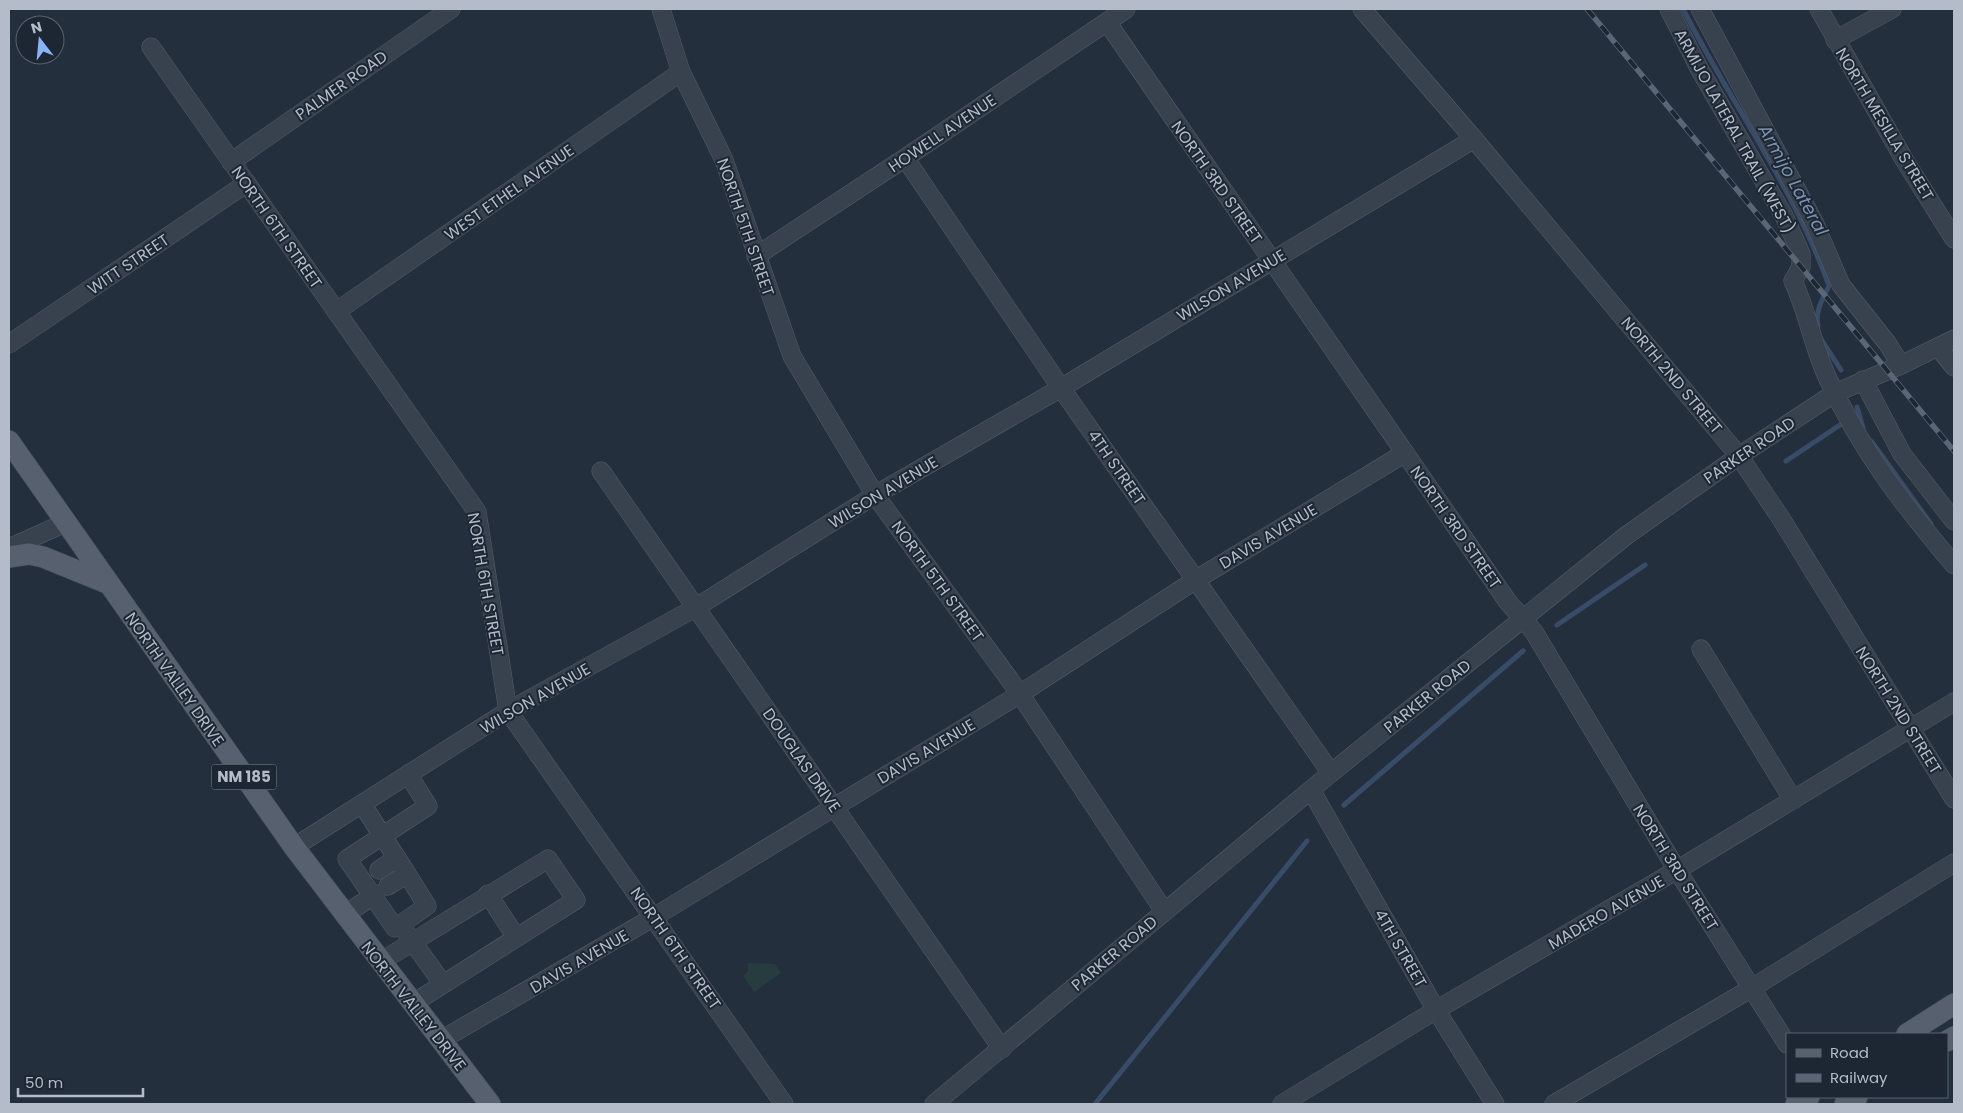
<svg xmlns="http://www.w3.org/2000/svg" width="1963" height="1113" viewBox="0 0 1963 1113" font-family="Poppins,sans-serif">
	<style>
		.green { fill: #263c3f }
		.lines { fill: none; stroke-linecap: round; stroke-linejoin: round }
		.stream { stroke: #394c67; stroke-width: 5 }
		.minor-casing { stroke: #565f6c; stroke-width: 19 }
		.major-casing { stroke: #414a57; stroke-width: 22 }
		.minor { stroke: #38414e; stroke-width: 18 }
		.major { stroke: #56606e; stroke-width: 21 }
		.rail-casing { stroke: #5a6575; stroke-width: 5.5 }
		.rail { stroke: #1d2633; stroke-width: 4; stroke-dasharray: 11; stroke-linecap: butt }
		.labels { text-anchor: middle; stroke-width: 4; stroke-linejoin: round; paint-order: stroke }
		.shield { fill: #1d2633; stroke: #878f9c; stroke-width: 1 }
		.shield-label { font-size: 15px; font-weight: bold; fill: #b4bcc9 }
		.street-label { font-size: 16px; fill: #b4bcc9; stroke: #1d2633 }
		.water-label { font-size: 18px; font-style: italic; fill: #7c92b1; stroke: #1d2633 }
	</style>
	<rect width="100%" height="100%" fill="#242f3e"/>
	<path class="green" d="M748,963L775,964L781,973L754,992L743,976L748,971Z"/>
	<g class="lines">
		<g class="stream">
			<path d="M1683,9C1730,102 1794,187 1829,286C1822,300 1815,311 1818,326"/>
			<path d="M1821,339L1841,370"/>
			<path d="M1857,407L1863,428"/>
			<path d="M1872,442L1931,524"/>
			<path d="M1786,461L1843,423"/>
			<path d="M1557,625L1645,565"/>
			<path d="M1344,805L1523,651"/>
			<path d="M1095,1104L1307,841"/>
		</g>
		<defs>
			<g id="minor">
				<path d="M661,9L681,72L724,160L792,356L875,495L1020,694L1164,911"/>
				<path d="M1362,9L1474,139L1739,456L1780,517L1954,799"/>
				<path d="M1669,9L1700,70L1784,216L1801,254V267L1793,281C1808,313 1813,347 1828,379C1862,452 1903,504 1954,565"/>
				<path d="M1700,9L1814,222L1841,285L1887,343L1901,365"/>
				<path d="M1819,9L1905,161L1954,239"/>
				<path d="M1107,22L1508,602L1534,632L1677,870L1787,1044"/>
				<path d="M1835,40L1892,9"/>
				<path d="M151,47L477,512L508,711L784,1104"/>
				<path d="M905,158L1061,388L1331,773"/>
				<path d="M231,162L451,9"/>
				<path d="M756,256L905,158L1126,9"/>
				<path d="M337,311L681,72"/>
				<path d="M9,344L247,183"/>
				<path d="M1938,347L1954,367"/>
				<path d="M1863,380L1902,454L1954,521"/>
				<path d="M601,471L1002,1049"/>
				<path d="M9,548L65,523"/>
				<path d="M1701,649L1793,800"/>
				<path d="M1311,790L1436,1010L1495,1104"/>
				<path d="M362,804L407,874L388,886"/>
				<path d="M294,847L508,711L695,608L875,495L1061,388L1474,139"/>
				<path d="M379,870L397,858"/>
				<path d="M407,874L427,906L395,928L347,859L428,806L408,774"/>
				<path d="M488,894L516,937"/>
				<path d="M344,915L376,894"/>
				<path d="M407,934L443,984"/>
				<path d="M380,962L548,859L576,900L412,1004"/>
				<path d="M441,1040L654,917L1020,694L1197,579L1405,453"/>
				<path d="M934,1104L1331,773L1627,535L1739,456L1835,393L1901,365L1954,339"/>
				<path d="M1282,1104L1436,1010L1677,870L1954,702"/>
				<path d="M1554,1104L1752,988L1954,863"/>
			</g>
			<g id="major">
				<path d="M9,441L294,847L490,1104"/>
				<path d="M9,557L29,554L43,557L107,583"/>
				<path d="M1907,1034L1954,1004"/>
				<path d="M1947,1041L1954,1037"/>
				<path d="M1796,1104L1809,1097"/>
				<path d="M1845,1104L1857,1097"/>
			</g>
		</defs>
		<use href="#minor" class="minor-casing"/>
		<use href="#major" class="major-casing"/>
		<use href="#minor" class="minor"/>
		<use href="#major" class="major"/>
		<defs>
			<path id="rail" d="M1587,9L1954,451"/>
		</defs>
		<use href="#rail" class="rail-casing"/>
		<use href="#rail" class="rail"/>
	</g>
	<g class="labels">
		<rect class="shield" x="211.5" y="764.5" width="65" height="25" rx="4"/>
		<g class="shield-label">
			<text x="244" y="782">NM 185</text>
		</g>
		<g class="street-label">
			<text transform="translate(341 85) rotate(-35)" y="6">PALMER ROAD</text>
			<text transform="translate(1885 124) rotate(59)" y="6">NORTH MESILLA STREET</text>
			<text transform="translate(1735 131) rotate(61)" y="6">ARMIJO LATERAL TRAIL (WEST)</text>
			<text transform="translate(942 133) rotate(-34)" y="6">HOWELL AVENUE</text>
			<text transform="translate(1217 182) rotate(55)" y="6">NORTH 3RD STREET</text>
			<text transform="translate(509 192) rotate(-35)" y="6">WEST ETHEL AVENUE</text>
			<text transform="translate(277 227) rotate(55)" y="6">NORTH 6TH STREET</text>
			<text transform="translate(746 227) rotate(71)" y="6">NORTH 5TH STREET</text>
			<text transform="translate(128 264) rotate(-34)" y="6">WITT STREET</text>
			<text transform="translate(1231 285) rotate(-31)" y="6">WILSON AVENUE</text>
			<text transform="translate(1672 375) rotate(50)" y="6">NORTH 2ND STREET</text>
			<text transform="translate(1749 450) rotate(-34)" y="6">PARKER ROAD</text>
			<text transform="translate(1117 467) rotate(55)" y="6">4TH STREET</text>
			<text transform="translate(883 492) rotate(-31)" y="6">WILSON AVENUE</text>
			<text transform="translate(1456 527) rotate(55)" y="6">NORTH 3RD STREET</text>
			<text transform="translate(1268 536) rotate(-31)" y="6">DAVIS AVENUE</text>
			<text transform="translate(938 581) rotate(54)" y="6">NORTH 5TH STREET</text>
			<text transform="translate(486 584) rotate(80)" y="6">NORTH 6TH STREET</text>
			<text transform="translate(175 679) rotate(55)" y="6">NORTH VALLEY DRIVE</text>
			<text transform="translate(1427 696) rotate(-39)" y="6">PARKER ROAD</text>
			<text transform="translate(535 698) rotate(-30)" y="6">WILSON AVENUE</text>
			<text transform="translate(1899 710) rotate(58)" y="6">NORTH 2ND STREET</text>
			<text transform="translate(926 751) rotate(-31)" y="6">DAVIS AVENUE</text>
			<text transform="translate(802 760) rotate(55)" y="6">DOUGLAS DRIVE</text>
			<text transform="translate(1676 867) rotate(58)" y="6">NORTH 3RD STREET</text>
			<text transform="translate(1606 912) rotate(-30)" y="6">MADERO AVENUE</text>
			<text transform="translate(676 948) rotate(55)" y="6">NORTH 6TH STREET</text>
			<text transform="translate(1401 948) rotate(60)" y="6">4TH STREET</text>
			<text transform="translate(1114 953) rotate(-40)" y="6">PARKER ROAD</text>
			<text transform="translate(579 961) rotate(-30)" y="6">DAVIS AVENUE</text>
			<text transform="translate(414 1006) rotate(52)" y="6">NORTH VALLEY DRIVE</text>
		</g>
		<g class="water-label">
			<text transform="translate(1793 180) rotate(61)" y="6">Armijo Lateral</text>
		</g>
	</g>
	<rect width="1963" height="1113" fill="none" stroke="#b4bcc9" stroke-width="20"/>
	<rect x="1786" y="1033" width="162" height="65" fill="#1d2633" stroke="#59626f"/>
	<rect x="1796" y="1049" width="25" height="8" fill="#56606e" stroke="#59626f"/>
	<text x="1830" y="1058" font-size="15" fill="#b4bcc9">Road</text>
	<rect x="1796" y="1074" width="25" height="8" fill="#5a6575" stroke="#59626f"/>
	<text x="1830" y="1083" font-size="15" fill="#b4bcc9">Railway</text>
	<g transform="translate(40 40) rotate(344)"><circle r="24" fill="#1d2633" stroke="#59626f"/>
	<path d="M0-4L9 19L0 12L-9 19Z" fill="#8ab4f8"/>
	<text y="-8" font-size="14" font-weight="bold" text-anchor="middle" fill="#b4bcc9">N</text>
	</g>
	<path d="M18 1088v8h125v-8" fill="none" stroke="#b4bcc9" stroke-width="2.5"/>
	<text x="25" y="1088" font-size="15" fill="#b4bcc9" stroke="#1d2633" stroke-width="4" paint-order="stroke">50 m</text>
</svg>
